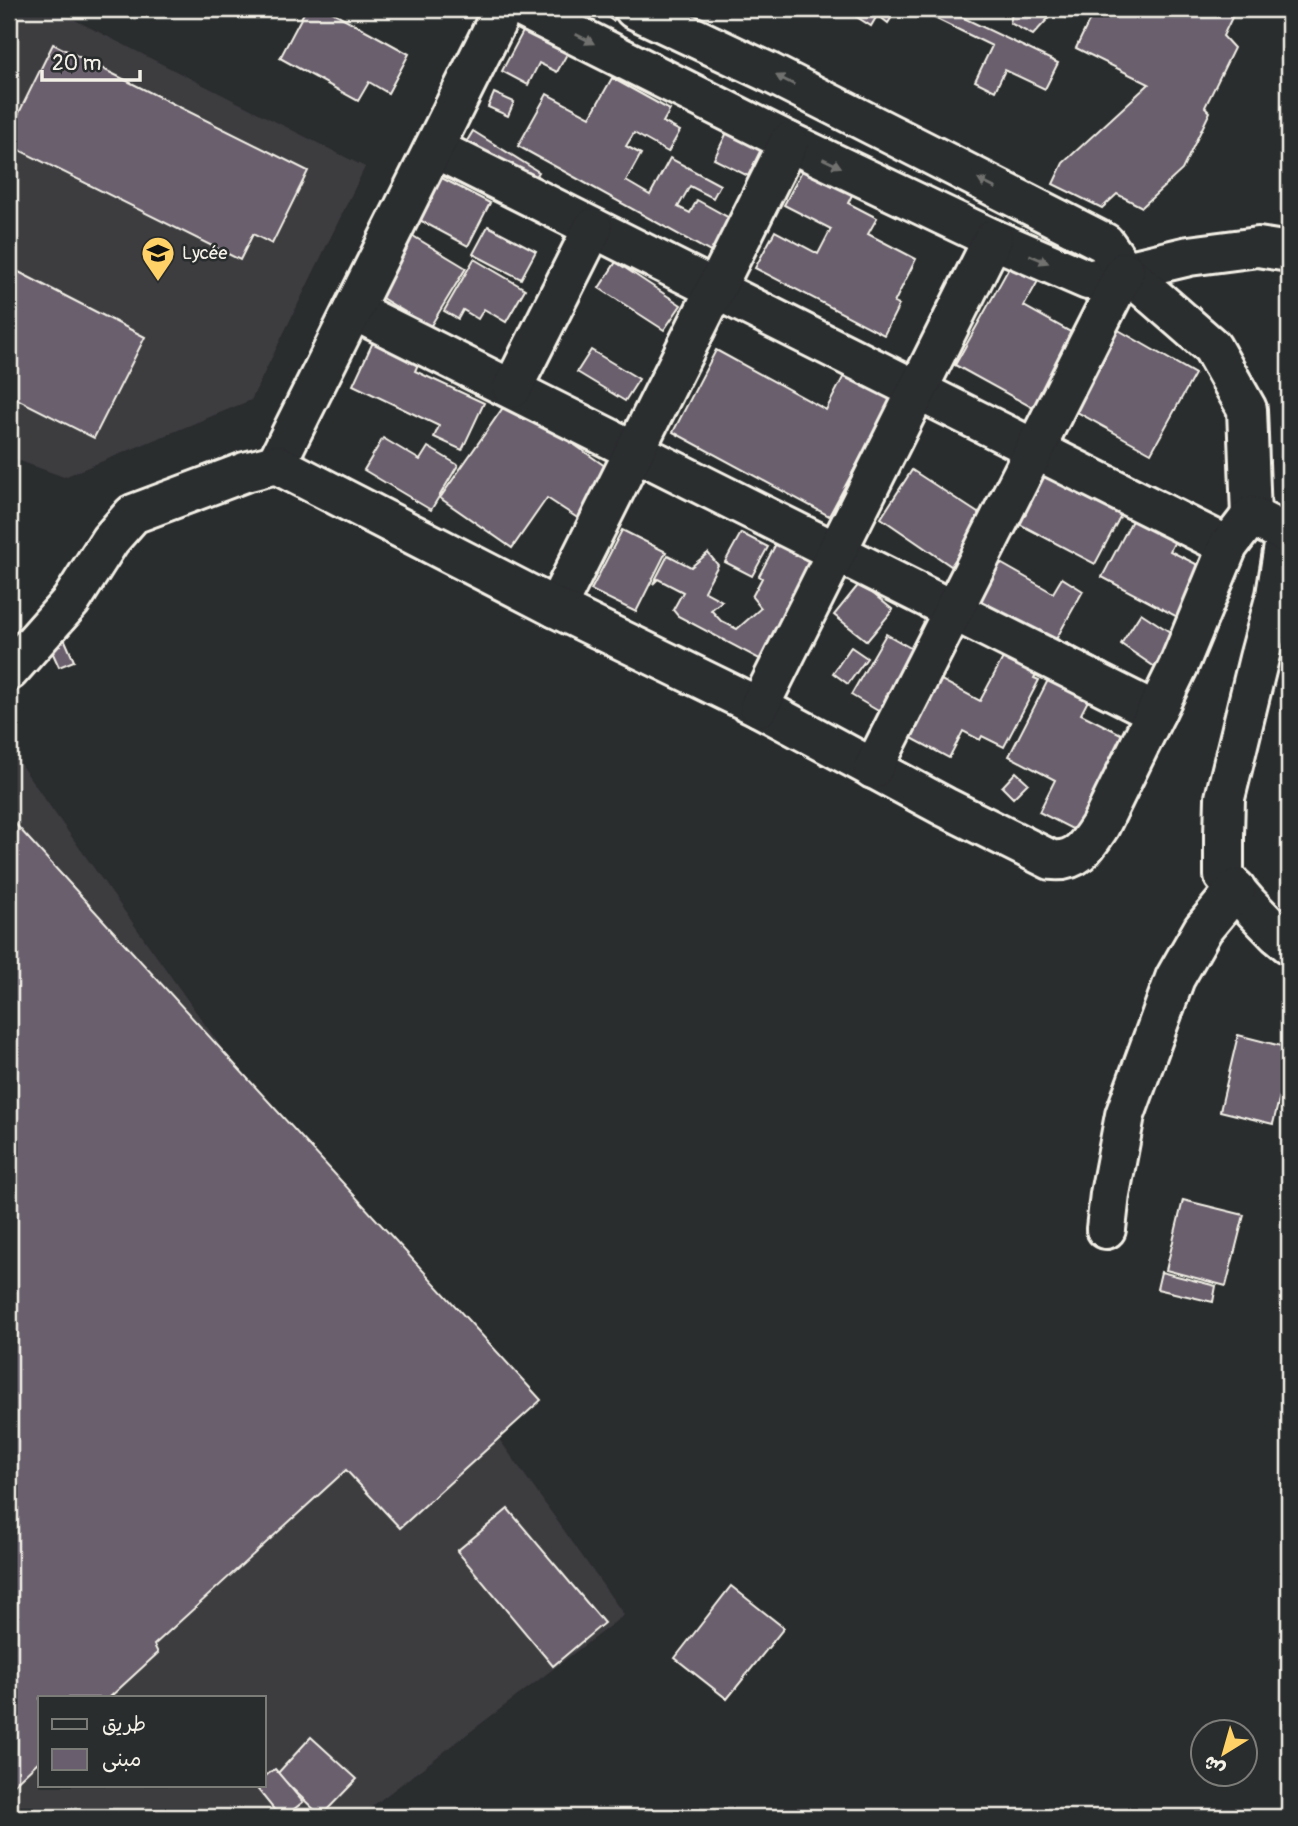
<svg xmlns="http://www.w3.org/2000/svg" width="1298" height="1826" viewBox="0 0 1298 1826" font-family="Pangolin,'Playpen Sans Arabic',sans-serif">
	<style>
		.built { fill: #3d3c41; fill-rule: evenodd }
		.building { fill: #695e6d; stroke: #f4f1e8; stroke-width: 2 }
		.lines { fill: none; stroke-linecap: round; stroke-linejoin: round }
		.minor-casing { stroke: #f4f1e8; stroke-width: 44 }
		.minor { stroke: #2a2d2e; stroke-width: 38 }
		.oneway { fill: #71726f }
		.labels { text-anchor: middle; stroke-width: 5; stroke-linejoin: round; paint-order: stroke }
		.poi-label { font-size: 18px; fill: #f4f1e8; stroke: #2a2d2e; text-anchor: start }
	</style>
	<rect width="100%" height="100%" fill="#2a2d2e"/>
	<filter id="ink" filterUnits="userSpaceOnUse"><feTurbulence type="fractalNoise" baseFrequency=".0143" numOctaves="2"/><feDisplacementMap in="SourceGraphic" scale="14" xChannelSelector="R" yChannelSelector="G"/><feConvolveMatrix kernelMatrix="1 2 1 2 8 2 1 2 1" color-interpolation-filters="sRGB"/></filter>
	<g filter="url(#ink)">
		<g class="built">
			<path d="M9,9H53L365,167L251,400L64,477L9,457Z"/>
			<path d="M9,750H10L624,1615L358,1817H9ZM40,1698H264V1786H40Z"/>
		</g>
		<g class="building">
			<path d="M306,9H327L409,54L388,93L369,82L358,101L280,58Z"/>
			<path d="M599,9H622L613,21L598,10Z"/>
			<path d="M855,9H881L871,26L852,14Z"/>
			<path d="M884,9H897L888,23L879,16Z"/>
			<path d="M916,9H945L1058,63L1045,89L1005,70L995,91L975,81L992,46Z"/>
			<path d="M995,9H1072L1067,18L1055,11L1033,35L1010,23L1012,13Z"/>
			<path d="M1095,9H1236L1223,36L1234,48L1205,107L1210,112L1182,170L1142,207L1117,194L1102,208L1053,184L1063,163L1149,84L1076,48Z"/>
			<path d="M528,22L572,45L557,72L539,63L528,85L502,71Z"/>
			<path d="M53,44L308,171L272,244L253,234L240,260L9,145V133Z"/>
			<path d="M612,78L670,110L663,122L680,131L668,152L634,133L626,146L641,154L626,181L650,195L670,158L720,185L713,198L690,186L678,207L690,213L697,200L731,219L712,253L518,146L547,94L590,117Z"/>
			<path d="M494,93L514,102L508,116L488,107Z"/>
			<path d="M733,120L767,137L748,176L714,159Z"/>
			<path d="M473,131L539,172L523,197L458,156Z"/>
			<path d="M813,150L862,175L848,203L877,218L868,234L916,259L894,303L899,305L884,335L755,268L775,231L818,254L831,229L784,205Z"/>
			<path d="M436,175L490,203L468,246L414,217Z"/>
			<path d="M488,226L536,251L521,279L473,254Z"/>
			<path d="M408,233L466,268L430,327L372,292Z"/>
			<path d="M474,259L525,289L506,322L484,309L478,319L463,310L458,319L444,311Z"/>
			<path d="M616,262L681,305L664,330L599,288Z"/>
			<path d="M1010,266L1038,281L1024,306L1074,334L1033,408L955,365Z"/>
			<path d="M9,267L145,337L94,438L9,395Z"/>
			<path d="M386,314L431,335L415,371L484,403L462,450L434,437L439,426L353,385Z"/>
			<path d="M1115,328L1195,374L1151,453L1070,408Z"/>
			<path d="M591,350L639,379L625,401L577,372Z"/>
			<path d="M716,350L826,410L848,368L895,394L829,516L673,432Z"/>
			<path d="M509,399L612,471L579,519L547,498L512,548L440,498Z"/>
			<path d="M383,438L420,460L428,447L458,465L431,510L364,470Z"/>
			<path d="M1036,466L1122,513L1095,564L1008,518Z"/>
			<path d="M912,470L984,517L951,566L881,518Z"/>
			<path d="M1138,509L1180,531L1170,551L1208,570L1183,620L1102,577Z"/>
			<path d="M787,523L829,545L765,662L678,616L673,610L683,592L658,579L653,584L668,555L691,567L708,553L718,565L704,591L722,601L711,610L721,621L737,629L761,608L752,597L762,578L759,576Z"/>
			<path d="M622,530L666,552L636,612L591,590Z"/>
			<path d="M741,533L768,547L752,576L725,562Z"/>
			<path d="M995,560L1053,593L1062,578L1083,591L1045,659L962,612Z"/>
			<path d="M860,583L893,610L867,641L834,615Z"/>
			<path d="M1141,613L1176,636L1155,667L1121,644Z"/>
			<path d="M886,634L928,658L892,719L851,695Z"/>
			<path d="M64,638L74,661L59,667L49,645Z"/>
			<path d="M1012,641L1045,658L1034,678L1039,680L1004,747L982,736L980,740L963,731L949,758L906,735L936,677L980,701Z"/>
			<path d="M1067,643L1107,664L1081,714L1127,737L1078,832L1039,812L1055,780L1009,756Z"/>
			<path d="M851,647L867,658L848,684L833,673Z"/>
			<path d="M1016,772L1028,783L1013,798L1002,787Z"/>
			<path d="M9,817L541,1400L400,1528L346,1470L154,1645L158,1653L109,1698H40V1760L9,1789Z"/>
			<path d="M1238,1035L1289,1048V1058L1273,1124L1220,1111Z"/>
			<path d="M1183,1200L1244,1215L1226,1286L1166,1270Z"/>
			<path d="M1161,1272L1216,1286L1213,1302L1157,1289Z"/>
			<path d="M508,1509L604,1623L553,1666L457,1551Z"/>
			<path d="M731,1586L784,1628L727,1699L675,1658Z"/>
			<path d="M311,1737L357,1779L321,1816L277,1774Z"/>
			<path d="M275,1769L303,1802L284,1817H280L255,1786H264V1777Z"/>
		</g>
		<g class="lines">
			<defs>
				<g id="minor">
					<path d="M524,9L789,142L993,239L1088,280L1189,256L1258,247L1289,252"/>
					<path d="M634,9L770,73L1105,243L1125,271L1212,347L1247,409L1251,516"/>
					<path d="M434,148L1228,546"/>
					<path d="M353,310L1156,712"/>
					<path d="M512,389L593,228"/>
					<path d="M276,464L503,9"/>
					<path d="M1286,533L1276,595L1259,658L1225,798L1224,836V876L1247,903L1277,934L1289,944"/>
					<path d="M556,608L789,142"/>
					<path d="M9,671L71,601L110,540L133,514L245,472L276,464L556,608L759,707L945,807L1051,860C1077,863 1087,846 1100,826L1178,667L1228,546L1251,516L1289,535"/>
					<path d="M759,707L993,239"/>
					<path d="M873,769L1125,271"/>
					<path d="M1106,1229L1110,1194L1125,1115L1175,978L1203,929L1236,889"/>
				</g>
			</defs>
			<use href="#minor" class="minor-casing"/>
			<use href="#minor" class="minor"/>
		</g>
		<defs><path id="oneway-solid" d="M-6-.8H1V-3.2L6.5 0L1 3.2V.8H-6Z" transform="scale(1.75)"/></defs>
		<g class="oneway">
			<use href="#oneway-solid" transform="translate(585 39) rotate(27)"/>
			<use href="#oneway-solid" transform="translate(785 80) rotate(-153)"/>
			<use href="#oneway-solid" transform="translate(832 163) rotate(25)"/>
			<use href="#oneway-solid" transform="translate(987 184) rotate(-153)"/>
			<use href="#oneway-solid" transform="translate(1039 259) rotate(23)"/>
		</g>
	</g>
	<defs>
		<symbol id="school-pin" viewBox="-11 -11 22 30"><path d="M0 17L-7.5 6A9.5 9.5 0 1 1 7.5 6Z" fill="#ffd166" stroke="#2a2d2e"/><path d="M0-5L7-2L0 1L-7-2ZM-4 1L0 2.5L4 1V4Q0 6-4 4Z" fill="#111"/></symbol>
	</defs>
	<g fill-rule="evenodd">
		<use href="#school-pin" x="139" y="234" width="38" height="52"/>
	</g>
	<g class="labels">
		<g class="poi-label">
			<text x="182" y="259">Lycée</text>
		</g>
	</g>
	<rect width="1298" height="1826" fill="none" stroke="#2a2d2e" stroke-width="35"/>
	<rect x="18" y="18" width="1263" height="1791" fill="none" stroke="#f4f1e8" stroke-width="2.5" filter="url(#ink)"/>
	<rect x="38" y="1696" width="228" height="91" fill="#2a2d2e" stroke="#7b7b78" stroke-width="2"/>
	<rect x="52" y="1719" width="35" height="10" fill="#2a2d2e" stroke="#7b7b78" stroke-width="2"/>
	<text x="102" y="1731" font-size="21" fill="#f4f1e8">طريق</text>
	<rect x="52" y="1749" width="35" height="21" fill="#695e6d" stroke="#7b7b78" stroke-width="2"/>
	<text x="102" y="1766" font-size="21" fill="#f4f1e8">مبنى</text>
	<g transform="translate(1224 1753) rotate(217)"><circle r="33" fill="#2a2d2e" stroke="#7b7b78" stroke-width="2"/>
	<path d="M0-5L12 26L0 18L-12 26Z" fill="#ffd166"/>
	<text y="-10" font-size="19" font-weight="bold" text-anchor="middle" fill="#f4f1e8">ش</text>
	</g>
	<path d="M42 70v10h98v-10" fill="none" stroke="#f4f1e8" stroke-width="3.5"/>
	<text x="52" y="70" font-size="21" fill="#f4f1e8" stroke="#2a2d2e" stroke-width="5" paint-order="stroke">20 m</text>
</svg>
